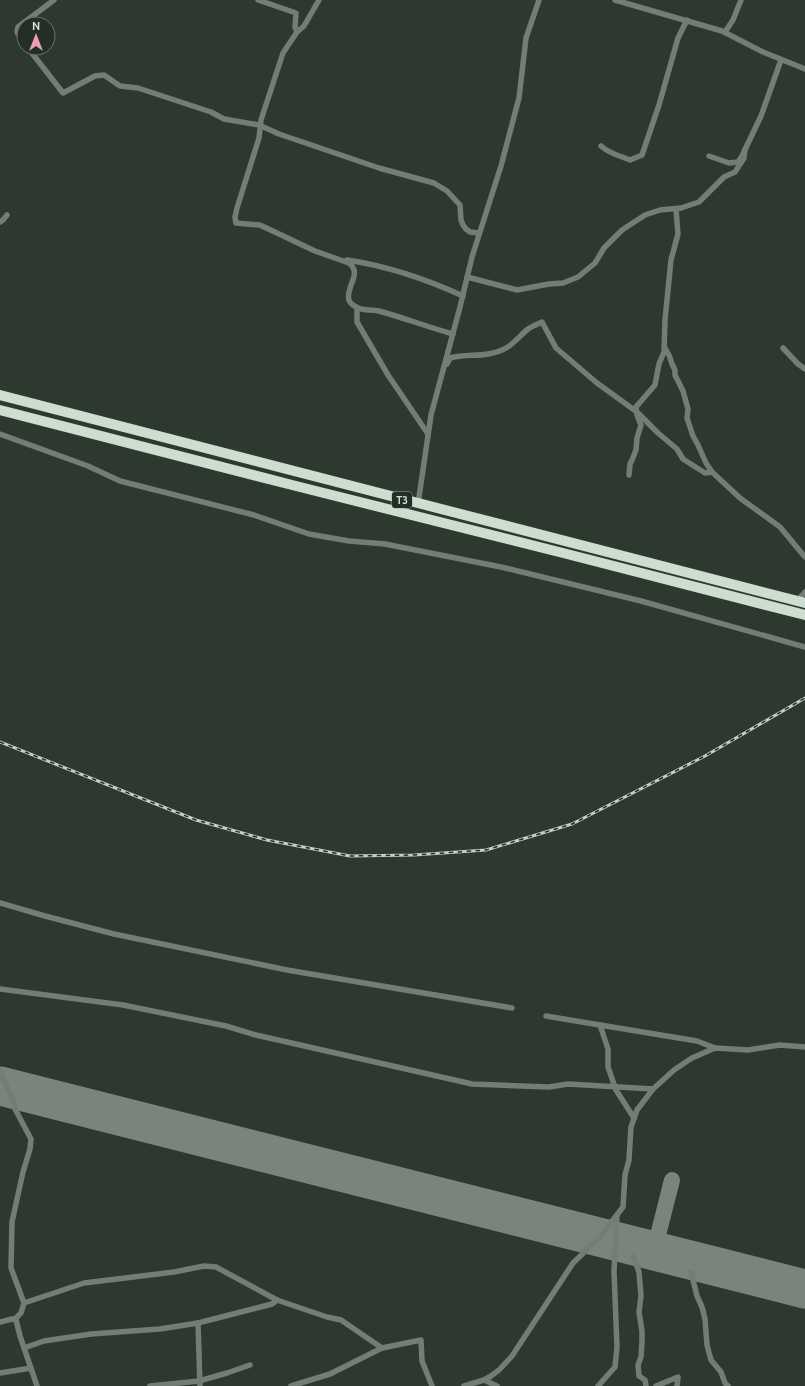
<svg xmlns="http://www.w3.org/2000/svg" width="805" height="1386" viewBox="0 0 805 1386" font-family="Ubuntu,sans-serif">
	<style>
		.lines { fill: none; stroke-linecap: round; stroke-linejoin: round }
		.taxiway { stroke: #7a847c; stroke-width: 16 }
		.runway { stroke: #7a847c; stroke-width: 39 }
		.street { stroke: #757c77; stroke-width: 5.5 }
		.highway { stroke: #cdddd0; stroke-width: 10 }
		.rail-casing { stroke: #c6cec8; stroke-width: 3 }
		.rail { stroke: #232f25; stroke-width: 1.5; stroke-dasharray: 4.5; stroke-linecap: butt }
		.labels { text-anchor: middle; stroke-width: 4; stroke-linejoin: round; paint-order: stroke }
		.shield { fill: #232f25; stroke: #a1aaa3; stroke-width: 1 }
		.shield-label { font-size: 10px; font-weight: bold; fill: #d7dfd9 }
	</style>
	<rect width="100%" height="100%" fill="#2d392f"/>
	<g class="lines">
		<path class="taxiway" d="M654,1251L672,1180"/>
		<path class="runway" d="M0,1086L805,1289"/>
		<g class="street">
			<path d="M258,0L296,13L295,27L297,32"/>
			<path d="M319,0L304,26L297,32L283,53L261,120L259,138L237,208L235,217L236,223L260,225L315,251L349,263C363,274 345,287 349,300C350,304 354,306 358,308C364,311 372,309 379,311C404,318 428,327 453,334"/>
			<path d="M615,0L722,31L763,52L805,69"/>
			<path d="M725,32L733,20L741,0"/>
			<path d="M24,43L17,32L18,27L54,0"/>
			<path d="M28,48L63,93L95,76L104,75L120,86L138,88L211,112L224,119L259,125L279,134L379,168L434,183L447,191L460,205L461,220L463,225L466,229L470,232L479,233"/>
			<path d="M601,146C610,154 618,155 630,160L642,155L659,105L678,38L687,20"/>
			<path d="M709,156L729,163L738,162L742,156L761,116L781,60"/>
			<path d="M0,222L3,220L7,215"/>
			<path d="M347,260C387,266 426,279 463,296"/>
			<path d="M467,277L517,290L549,284L563,283L578,277L595,263L604,248L622,230L645,215L660,210L681,208L699,202L724,177L735,172L744,158L745,149"/>
			<path d="M357,308V322L388,375L428,434"/>
			<path d="M665,348L669,355L672,364L675,370V375L683,391L688,409L687,418L693,436L698,445L706,463L712,472"/>
			<path d="M783,348L798,364L805,369"/>
			<path d="M447,364L450,358C467,353 485,358 502,350C513,346 519,336 528,329C532,326 538,324 542,322L556,348L597,383L637,412L658,433L677,449L683,459L705,473L712,472L740,498L780,527L805,557"/>
			<path d="M0,434L88,466L120,481L254,515L309,534L349,541L385,544L501,567L641,601L805,647"/>
			<path d="M629,475L630,464L632,460L636,450L637,438L641,425L637,415L636,407L655,385L659,364L664,352L665,320L671,260L678,234L676,209"/>
			<path d="M418,504L431,415L460,307L472,257L501,166L519,98L526,38L539,0"/>
			<path d="M797,601L805,592"/>
			<path d="M0,903L45,916L114,934L287,970L512,1008"/>
			<path d="M0,989L123,1005L226,1026L256,1035L472,1084L549,1087L568,1084L653,1089"/>
			<path d="M546,1016L600,1025L608,1049V1067L616,1090L634,1118"/>
			<path d="M600,1025L697,1041L715,1048"/>
			<path d="M0,1072L14,1102L15,1109L31,1139L30,1149L23,1172L12,1222L11,1268L24,1303L21,1313L15,1319"/>
			<path d="M633,1256L639,1272L641,1296L639,1312L642,1331V1342L641,1357L638,1365L639,1376L645,1380L646,1386"/>
			<path d="M691,1272L697,1296L702,1307L705,1319L707,1345L711,1360L721,1372L725,1383L728,1386"/>
			<path d="M24,1303L84,1283L174,1272L204,1266L216,1267L277,1300L327,1317L341,1320L382,1348"/>
			<path d="M0,1322L12,1319L16,1320L20,1336L37,1386"/>
			<path d="M198,1323L272,1304L277,1300"/>
			<path d="M24,1348L44,1341L91,1334L160,1329L198,1323L200,1386"/>
			<path d="M0,1373L31,1368"/>
			<path d="M484,1380L497,1386"/>
			<path d="M150,1386L199,1381L227,1373L250,1365"/>
			<path d="M291,1386L330,1374L382,1348L421,1340L422,1361L432,1386"/>
			<path d="M464,1386L484,1380L491,1376L499,1370L512,1356L573,1263L600,1237L623,1207L625,1175L629,1160L631,1127L637,1110L653,1089L674,1070L692,1058L715,1048L748,1050L780,1045L805,1047"/>
			<path d="M598,1386L615,1367L617,1347L614,1271L617,1215"/>
			<path d="M656,1386L678,1377L677,1386"/>
		</g>
		<g class="highway">
			<path d="M0,395L805,603"/>
			<path d="M0,410L296,486L567,554L805,615"/>
		</g>
		<defs>
			<path id="rail" d="M0,742L196,820L267,840L350,856L414,855L486,850L572,824L705,756L805,698"/>
		</defs>
		<use href="#rail" class="rail-casing"/>
		<use href="#rail" class="rail"/>
	</g>
	<g class="labels">
		<rect class="shield" x="392" y="492" width="20" height="16" rx="3"/>
		<g class="shield-label">
			<text x="402" y="504">T3</text>
		</g>
	</g>
	<g transform="translate(36 36)"><circle r="19" fill="#232f25" stroke="#6b756d"/>
	<path d="M0-3L7 15L0 10L-7 15Z" fill="#f19ab3"/>
	<text y="-6" font-size="11" font-weight="bold" text-anchor="middle" fill="#d7dfd9">N</text>
	</g>
</svg>
